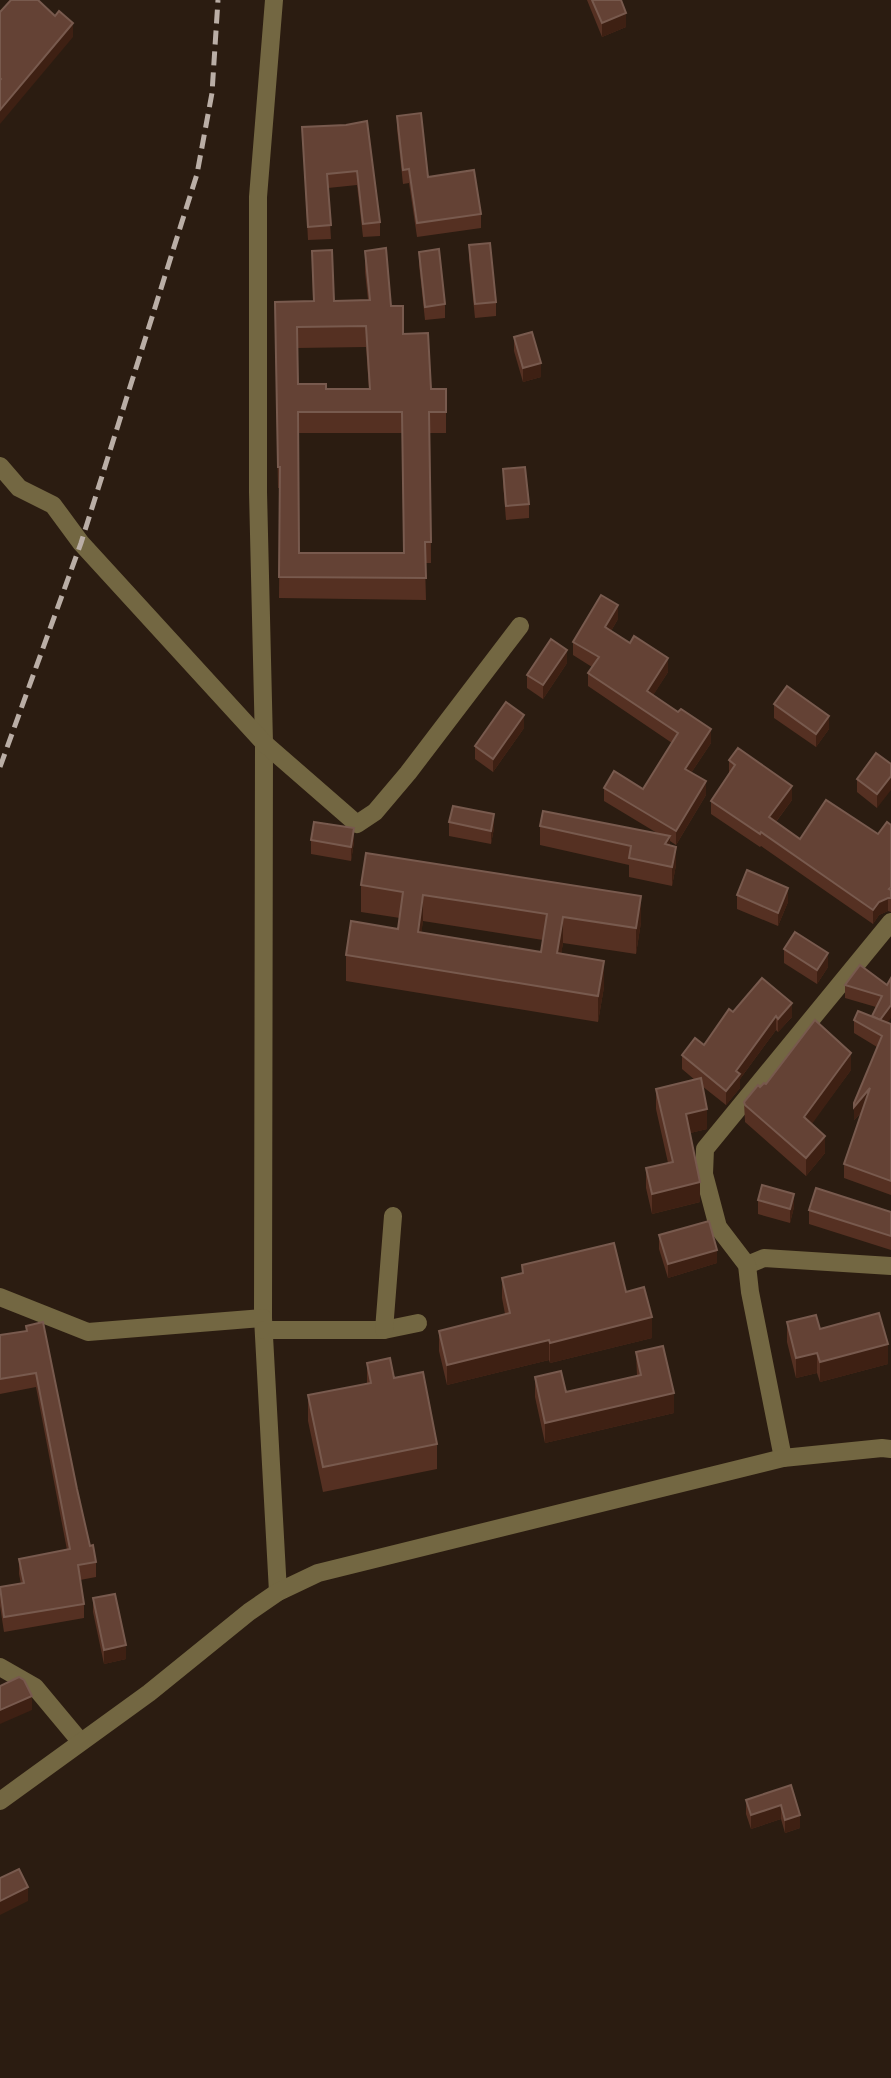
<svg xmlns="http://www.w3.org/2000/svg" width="891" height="2078" viewBox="0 0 891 2078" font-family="Inter,sans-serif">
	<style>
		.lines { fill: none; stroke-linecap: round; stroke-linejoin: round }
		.minor { stroke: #736742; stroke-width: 18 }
		.rail { stroke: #baaea6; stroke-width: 5; stroke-dasharray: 14 7; stroke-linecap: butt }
		.wall { fill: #553022; fill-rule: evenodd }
		.shaded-wall { fill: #3e2013 }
		.building { fill: #644235; stroke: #785a4e; stroke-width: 2; fill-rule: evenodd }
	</style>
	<rect width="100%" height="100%" fill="#2b1c11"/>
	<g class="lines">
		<g class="minor">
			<path d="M274,0L258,197V492L264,743L263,1318L278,1592"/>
			<path d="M0,466L19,488L53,505L81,543L264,743L357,824L375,812L408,773L520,626"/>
			<path d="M747,1265L764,1258L891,1266"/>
			<path d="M0,1297L88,1332L263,1318"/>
			<path d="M264,1330H384L418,1323"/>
			<path d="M384,1330L393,1216"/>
			<path d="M783,1458L750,1292L747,1265L718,1227L704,1174L705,1149L891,922"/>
			<path d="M0,1667L35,1687L80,1741"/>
			<path d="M0,1801L149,1693L249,1612L278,1592L318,1573L783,1458L882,1448L891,1449"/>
		</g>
		<path class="rail" d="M0,767L81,543L197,174L212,93L218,0"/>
	</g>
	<g class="wall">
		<path d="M587,0H621L626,27L602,37Z"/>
		<path d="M397,116L428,177L481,214V228L417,237L409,183L403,184L397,129Z"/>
		<path d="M346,125L380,222V236L363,237L357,185L328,188L331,239L308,240L302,127Z"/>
		<path d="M469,245L496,302V316L475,318L469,259Z"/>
		<path d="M312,251L334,301L368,300L365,272V251L403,334L431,389H446V433H430L431,563H425L426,600L279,598L280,488H278L275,323L313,301ZM366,347L369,389H326L298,384L297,348ZM299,433H402L404,553H299Z"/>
		<path d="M419,252L445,304V318L425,320L419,265Z"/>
		<path d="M514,337L541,377L523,382L514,351Z"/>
		<path d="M503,469L529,504V518L506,520L503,483Z"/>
		<path d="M618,619L611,631L668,672L653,695L711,743L691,773L706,795L676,845L670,841V845L676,865L672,886L629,877V865L540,845V826L657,833L604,801V788L643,789L672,743L588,686V673L592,667L573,655V642Z"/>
		<path d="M567,663L543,699L527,688V675Z"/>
		<path d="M774,704L829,729L816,747L774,718Z"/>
		<path d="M524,728L493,772L475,759V746Z"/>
		<path d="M729,760L792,800L776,822L800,839L878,834L891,825V912L888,911L879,915L873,924L761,846L760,847L711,814V801L729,774Z"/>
		<path d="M891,764L877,808L857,792V779Z"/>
		<path d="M449,822L494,828L491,844L449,836Z"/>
		<path d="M311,840L354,842L351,861L311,854Z"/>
		<path d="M361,885L641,922L636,954L563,943L561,954L604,987L598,1022L346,981V955L398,929L400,918L361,912ZM423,921L543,940L541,952L421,933Z"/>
		<path d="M737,895L788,902L778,926L737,909Z"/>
		<path d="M784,949L828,967L817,984L784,963Z"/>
		<path d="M845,985H887V1023L891,1024V1195L844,1178V1164L863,1111L854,1120V1103L877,1047L854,1033V1020L872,1017L876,1007L845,998Z"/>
		<path d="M733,1012L792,1017L778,1032L776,1030L740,1079V1088L726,1105L702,1086L707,1129L690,1133L700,1202L652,1214L646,1188V1168L668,1163L656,1109V1089L695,1080L682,1069V1055L704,1045Z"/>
		<path d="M851,1070L811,1124L825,1153L806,1176L745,1122L744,1102L760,1087L766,1084Z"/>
		<path d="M758,1200L794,1207L790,1223L758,1214Z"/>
		<path d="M809,1210L891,1212V1250L809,1224Z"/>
		<path d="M659,1235L717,1263L668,1278L659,1249Z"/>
		<path d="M522,1265L626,1292L652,1338L550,1363L549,1360L447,1385L439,1351V1331L505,1314L502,1298V1278L522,1273Z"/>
		<path d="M787,1322L820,1329L888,1364L820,1382L817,1373L796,1378L787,1342Z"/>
		<path d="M26,1326L77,1489L90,1546L96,1562V1577L80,1580L84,1604V1618L4,1632L0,1606V1587L21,1584L19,1574V1559L67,1550L36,1387L0,1394V1335L26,1331Z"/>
		<path d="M636,1352L674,1413L545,1443L535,1397V1377L566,1392L637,1376Z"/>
		<path d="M367,1363L437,1444V1469L323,1492L308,1421V1395L367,1384Z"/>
		<path d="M93,1598L126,1659L104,1664L93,1612Z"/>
		<path d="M791,1785L800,1828L785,1833L781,1819L751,1829L746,1814V1800Z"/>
	</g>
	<g class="shaded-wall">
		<path d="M626,13V27L602,37V23Z"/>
		<path d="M73,23V37L0,124V110Z"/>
		<path d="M541,363V377L523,382V368Z"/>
		<path d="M618,605V619L605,641V627Z"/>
		<path d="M567,650V663L543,699V685Z"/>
		<path d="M668,658V672L647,705V691Z"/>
		<path d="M524,715V728L493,772V759Z"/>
		<path d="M829,716V729L816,747V734Z"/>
		<path d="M711,729V743L685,782V769Z"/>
		<path d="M891,776V790L877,808V794Z"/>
		<path d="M706,781V795L676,845V831Z"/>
		<path d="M792,786V800L769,831V817Z"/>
		<path d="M494,814V828L491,844V831Z"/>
		<path d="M354,828V842L351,861V847Z"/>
		<path d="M670,836V855L665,844Z"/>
		<path d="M676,847V865L672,886V867Z"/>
		<path d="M788,888V902L778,926V913Z"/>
		<path d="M423,895V921L418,958V932Z"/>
		<path d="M641,896V922L636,954V928Z"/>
		<path d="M888,898V911L879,915L873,924V910L879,902Z"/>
		<path d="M563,917V943L557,980V953Z"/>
		<path d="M828,953V967L817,984V970Z"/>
		<path d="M604,961V987L598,1022V996Z"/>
		<path d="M792,1003V1017L778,1032V1019Z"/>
		<path d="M891,1005V1018L880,1033V1020Z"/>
		<path d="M776,1016V1030L740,1079V1088L726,1105V1091L736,1071Z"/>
		<path d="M851,1053V1070L804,1135V1117Z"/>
		<path d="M870,1088V1102L854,1120V1107Z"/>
		<path d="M707,1109V1129L686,1134V1114Z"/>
		<path d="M825,1136V1153L806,1176V1158Z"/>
		<path d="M700,1182V1202L652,1214V1194Z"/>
		<path d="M794,1194V1207L790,1223V1209Z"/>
		<path d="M717,1250V1263L668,1278V1264Z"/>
		<path d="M652,1317V1338L550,1363V1343Z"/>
		<path d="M549,1340V1360L447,1385V1365Z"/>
		<path d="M888,1344V1364L820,1382V1362Z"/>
		<path d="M817,1353V1373L796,1378V1358Z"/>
		<path d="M674,1393V1413L545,1443V1423Z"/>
		<path d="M126,1645V1659L104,1664V1650Z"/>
		<path d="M32,1696V1710L0,1724V1710Z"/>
		<path d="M781,1805V1819L751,1829V1815Z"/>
		<path d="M800,1815V1828L785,1833V1820Z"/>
		<path d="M28,1887V1901L0,1915V1901Z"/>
	</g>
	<g class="building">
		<path d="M11,0H38L55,16L59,11L73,23L0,110V80L1,79L0,78V12Z"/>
		<path d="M592,0H621L626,13L602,23Z"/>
		<path d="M421,113L428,177L474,170L481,214L417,223L409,169L403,170L397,116Z"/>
		<path d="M367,121L380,222L363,224L357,171L327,174L331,225L308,227L302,127L346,125Z"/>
		<path d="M490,243L496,302L475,304L469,245Z"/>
		<path d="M386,248L391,306H403V334L428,333L431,389H446V412H429L431,542H425L426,578L279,577L280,467H278L275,302L314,301L312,251L332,250L334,301L370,300L365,251ZM366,326L370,389H326V384H298L297,327ZM298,412H402L404,553H299Z"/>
		<path d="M439,249L445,304L425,307L419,252Z"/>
		<path d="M532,332L541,363L523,368L514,337Z"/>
		<path d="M525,467L529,504L506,506L503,469Z"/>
		<path d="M601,595L618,605L605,627L630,643L634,636L668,658L647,691L678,712L681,709L711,729L685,769L706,781L676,831L604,788L614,771L643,789L678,733L588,673L599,657L573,642Z"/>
		<path d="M551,639L567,650L543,685L527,675Z"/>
		<path d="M787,686L829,716L816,734L774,704Z"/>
		<path d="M506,702L524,715L493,759L475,746Z"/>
		<path d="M738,748L792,786L769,817L800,839L826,800L878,834L887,822L891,825V887L889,889L891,890V898H888L879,902L873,910L761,832L760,834L711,801L735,765L729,760Z"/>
		<path d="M876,753L891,764V776L877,794L857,779Z"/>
		<path d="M453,806L494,814L491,831L449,822Z"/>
		<path d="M543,811L670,836L665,844L676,847L672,867L629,858L631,846L540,826Z"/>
		<path d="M314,822L354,828L351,847L311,840Z"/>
		<path d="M366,853L641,896L636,928L563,917L557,953L604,961L598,996L346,955L351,921L398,929L403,892L361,885ZM423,895L547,914L541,952L418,932Z"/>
		<path d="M747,870L788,888L778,913L737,895Z"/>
		<path d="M795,932L828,953L817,970L784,949Z"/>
		<path d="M860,965L887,985L891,978V1005L880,1020L872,1016L882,996L845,985Z"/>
		<path d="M762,978L792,1003L778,1019L776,1016L736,1071L740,1074L726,1091L682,1055L695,1038L704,1045L729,1009L733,1012Z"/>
		<path d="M858,1011L891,1024V1181L844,1164L870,1088L854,1107V1103L882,1036L854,1020Z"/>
		<path d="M815,1020L851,1053L804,1117L825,1136L806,1158L745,1105L744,1102L758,1085L760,1087L764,1083L766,1084Z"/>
		<path d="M701,1078L707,1109L686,1114L700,1182L652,1194L646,1168L673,1162L656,1089Z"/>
		<path d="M762,1185L794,1194L790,1209L758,1200Z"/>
		<path d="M816,1188L891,1212V1236L809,1210Z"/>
		<path d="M709,1221L717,1250L668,1264L659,1235Z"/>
		<path d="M614,1243L626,1292L644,1287L652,1317L550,1343L549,1340L447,1365L439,1331L510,1313L502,1278L523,1273L522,1265Z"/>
		<path d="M879,1313L888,1344L820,1362L817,1353L796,1358L787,1322L816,1315L820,1329Z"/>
		<path d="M43,1322L77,1489L90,1546L93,1545L96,1562L78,1565L84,1604L4,1617L0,1587L24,1583L19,1559L70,1549L36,1373L0,1379V1335L27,1331L26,1326Z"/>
		<path d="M663,1346L674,1393L545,1423L535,1377L561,1371L566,1392L641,1375L636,1352Z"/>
		<path d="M390,1358L394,1378L423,1372L437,1444L323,1467L308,1395L371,1383L367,1363Z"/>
		<path d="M115,1594L126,1645L104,1650L93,1598Z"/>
		<path d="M19,1677L24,1680L32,1696L0,1710V1686Z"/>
		<path d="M791,1785L800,1815L785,1820L781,1805L751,1815L746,1800Z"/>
		<path d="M19,1869L28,1887L0,1901V1878Z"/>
	</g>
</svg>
